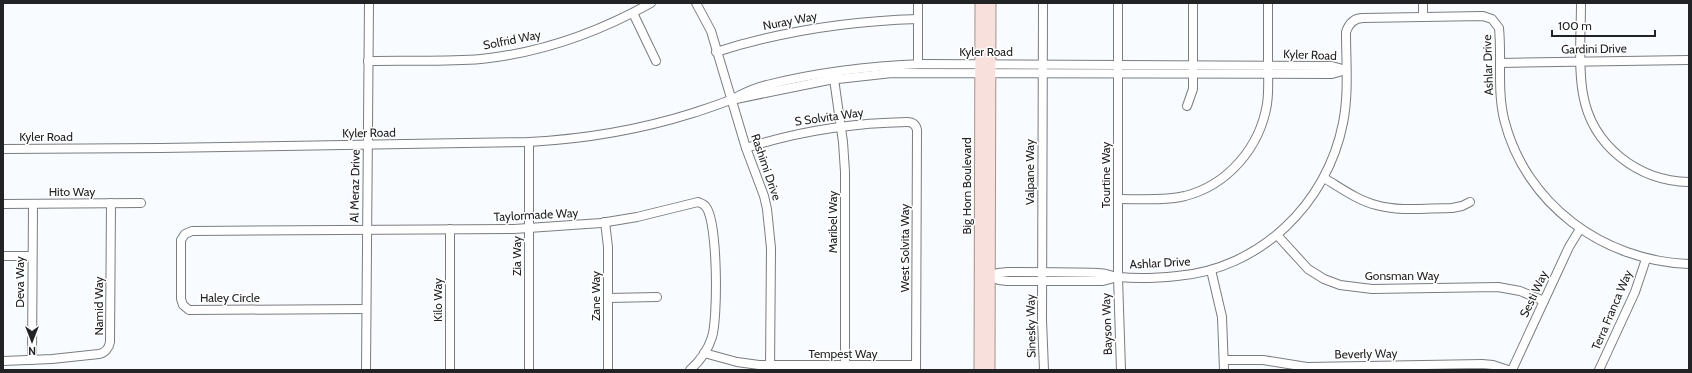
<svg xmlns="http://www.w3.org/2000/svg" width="1692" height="373" viewBox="0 0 1692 373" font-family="Cabin,sans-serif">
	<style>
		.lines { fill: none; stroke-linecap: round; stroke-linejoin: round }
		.minor-casing { stroke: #7a7d80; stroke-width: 10 }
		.major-casing { stroke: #aa918d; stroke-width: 13 }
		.minor { stroke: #fff; stroke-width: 8 }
		.major { stroke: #f8e0dc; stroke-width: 11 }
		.labels { text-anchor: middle; stroke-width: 3; stroke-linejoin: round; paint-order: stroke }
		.street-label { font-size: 12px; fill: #222324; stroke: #fff }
	</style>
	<rect width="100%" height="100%" fill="#f8fbff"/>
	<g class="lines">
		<defs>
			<g id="minor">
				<path d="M696,3L711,31L746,148L764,196L767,209L771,248L770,370"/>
				<path d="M1043,3L1042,320L1044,370"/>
				<path d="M1118,3V277L1121,370"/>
				<path d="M1423,3V17"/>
				<path d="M1581,3C1581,32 1578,67 1583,94C1592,146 1638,181 1689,182"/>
				<path d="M633,13L656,61"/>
				<path d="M716,52C782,31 849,21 918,19"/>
				<path d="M368,61C406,60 444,62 481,59C540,53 599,32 651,3"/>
				<path d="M1500,63L1689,60"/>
				<path d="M918,64V3"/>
				<path d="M834,79L843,142L845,172V366"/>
				<path d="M736,99L829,80L892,73L1332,74L1346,70"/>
				<path d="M1187,106L1193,89V3"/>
				<path d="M529,142V370"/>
				<path d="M746,148C799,131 852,123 907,122C913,122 916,125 917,130L916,370"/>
				<path d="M3,149L161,148L529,142C585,139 639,130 693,113C705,109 718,105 730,100C743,94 753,88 767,85C818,72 871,66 923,64L1332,66L1346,70"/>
				<path d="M1324,178C1341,188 1357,200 1376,205C1400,212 1427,208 1452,208L1462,206L1470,202"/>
				<path d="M1118,199C1140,199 1163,201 1185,196C1228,185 1260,147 1267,104C1269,91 1268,77 1268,64C1268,44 1268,23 1268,3"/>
				<path d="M3,204L141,203"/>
				<path d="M605,222L608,247V370"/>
				<path d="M1277,235L1308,269L1324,279L1340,285L1372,289L1498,287L1520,291L1544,301"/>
				<path d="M3,256H32"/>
				<path d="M1211,270L1222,317L1224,370"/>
				<path d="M989,276L998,273L1008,272C1038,272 1069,272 1099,273C1106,273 1113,277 1119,277C1138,279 1158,278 1177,276C1260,269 1327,204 1343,123C1349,93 1346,62 1346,32C1349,23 1354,18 1363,18L1483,16L1492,19L1499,28C1502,59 1497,89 1504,119C1525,204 1603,261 1689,264"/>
				<path d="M989,276L999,280L1007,281H1103L1118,277"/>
				<path d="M608,298L657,297"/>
				<path d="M366,309L189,310L183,305L181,299V240L185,234L192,231L514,229L601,223L637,217L698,202C701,203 704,204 706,207C718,223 718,318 712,337C708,350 700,361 690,370"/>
				<path d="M704,353L737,362L759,365H916"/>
				<path d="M32,360L33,204"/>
				<path d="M1224,360H1263L1307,367L1482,364L1493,365L1508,370"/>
				<path d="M3,361L52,359L99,354C105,353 109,348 110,342L111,203"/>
				<path d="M366,370L369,3"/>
				<path d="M450,370V229"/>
				<path d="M1512,370L1569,247L1580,229"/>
				<path d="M1599,370L1635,292L1646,259"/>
			</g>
			<g id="major">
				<path d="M980,370L981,3"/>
				<path d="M989,370L990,3"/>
			</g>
		</defs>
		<use href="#minor" class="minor-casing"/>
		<use href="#major" class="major-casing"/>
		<use href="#minor" class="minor"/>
		<use href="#major" class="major"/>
	</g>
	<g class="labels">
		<g class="street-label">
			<text transform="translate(790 21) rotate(-11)" y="4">Nuray Way</text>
			<text transform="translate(512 40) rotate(-11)" y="4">Solfrid Way</text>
			<text transform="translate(1594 49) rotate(-1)" y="4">Gardini Drive</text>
			<text x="986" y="56">Kyler Road</text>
			<text transform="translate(1310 55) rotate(2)" y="4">Kyler Road</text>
			<text transform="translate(1488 65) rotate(-92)" y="4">Ashlar Drive</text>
			<text transform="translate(829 117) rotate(-8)" y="4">S Solvita Way</text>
			<text transform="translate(369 133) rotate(-1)" y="4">Kyler Road</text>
			<text x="46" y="141">Kyler Road</text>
			<text transform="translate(766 167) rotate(71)" y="4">Rashimi Drive</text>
			<text transform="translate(1030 172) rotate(-90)" y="4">Valpane Way</text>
			<text transform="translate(1106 175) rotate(-90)" y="4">Tourtine Way</text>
			<text transform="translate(355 186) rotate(-89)" y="4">Al Meraz Drive</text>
			<text transform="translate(967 186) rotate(-90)" y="4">Big Horn Boulevard</text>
			<text x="72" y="196">Hito Way</text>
			<text transform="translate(536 215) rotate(-3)" y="4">Taylormade Way</text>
			<text transform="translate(833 222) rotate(-90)" y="4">Maribel Way</text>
			<text transform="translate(905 248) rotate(-90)" y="4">West Solvita Way</text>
			<text transform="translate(517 256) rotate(-90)" y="4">Zia Way</text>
			<text transform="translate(1160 263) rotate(-3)" y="4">Ashlar Drive</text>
			<text x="1402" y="280">Gonsman Way</text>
			<text transform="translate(20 282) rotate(-90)" y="4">Deva Way</text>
			<text transform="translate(1534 294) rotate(-65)" y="4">Sesti Way</text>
			<text transform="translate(596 296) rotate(-90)" y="4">Zane Way</text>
			<text x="230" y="302">Haley Circle</text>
			<text transform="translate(438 300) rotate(-90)" y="4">Kilo Way</text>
			<text transform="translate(99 306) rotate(-90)" y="4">Namid Way</text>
			<text transform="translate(1612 310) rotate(-67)" y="4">Terra Franca Way</text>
			<text transform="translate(1107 324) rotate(-92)" y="4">Bayson Way</text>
			<text transform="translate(1031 326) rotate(-91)" y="4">Sinesky Way</text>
			<text x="843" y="358">Tempest Way</text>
			<text transform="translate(1366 354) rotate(-1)" y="4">Beverly Way</text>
		</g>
	</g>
	<rect width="1692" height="373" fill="none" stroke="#222324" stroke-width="8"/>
	<g transform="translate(32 341) rotate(180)" stroke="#ffffff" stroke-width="3" paint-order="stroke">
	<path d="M0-3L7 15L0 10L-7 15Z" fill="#222324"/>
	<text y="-6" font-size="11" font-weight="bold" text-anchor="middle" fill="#222324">N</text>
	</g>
	<path d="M1552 30v6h103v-6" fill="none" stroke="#222324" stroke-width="2"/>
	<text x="1558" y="30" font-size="12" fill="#222324" stroke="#ffffff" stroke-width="3" paint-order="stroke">100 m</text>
</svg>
